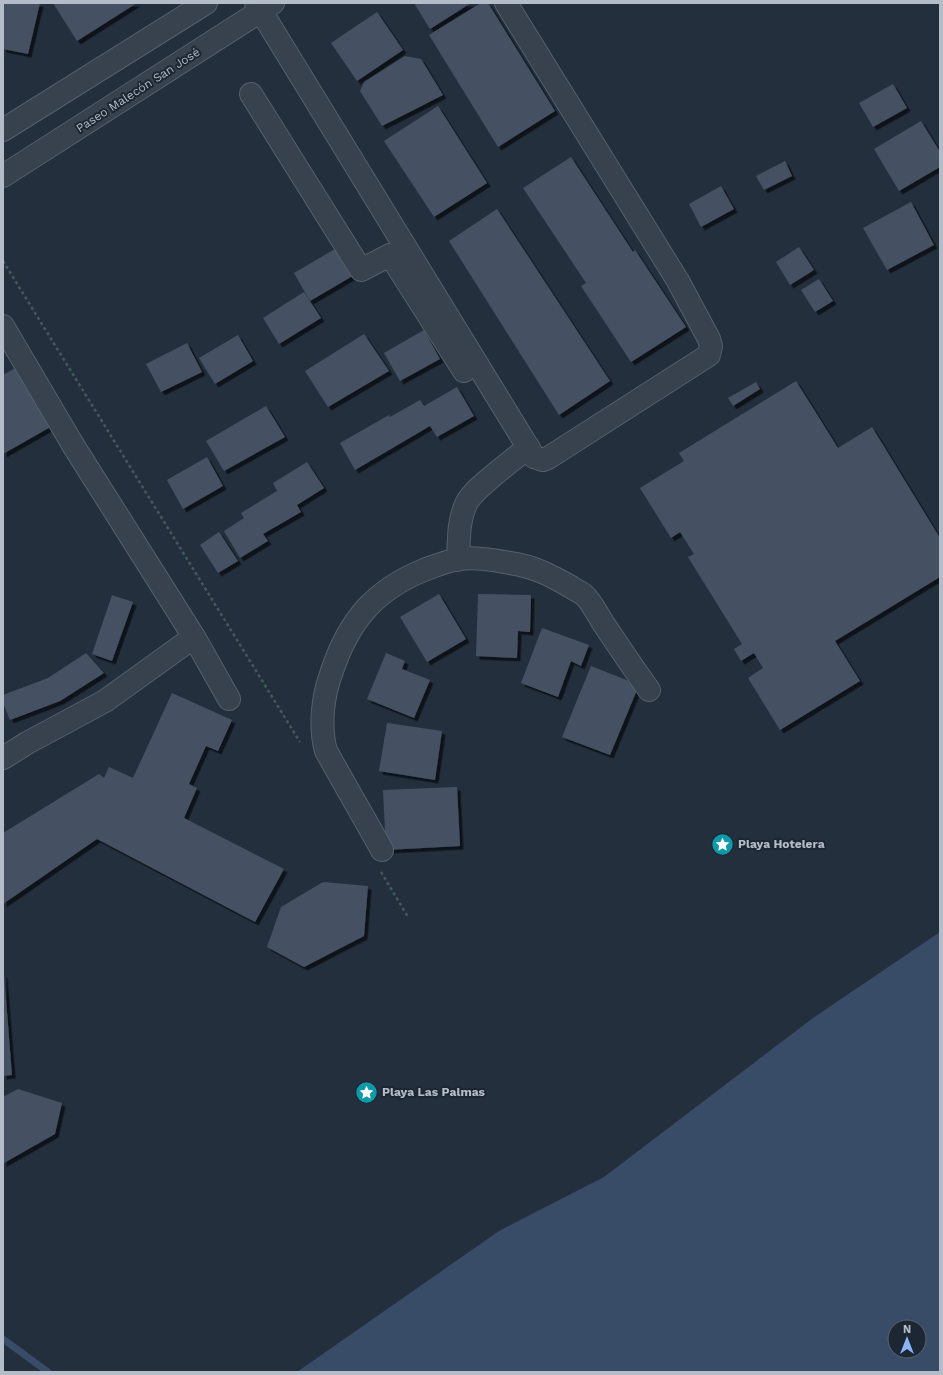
<svg xmlns="http://www.w3.org/2000/svg" width="943" height="1375" viewBox="0 0 943 1375" font-family="'Work Sans',sans-serif">
	<style>
		.water { fill: #394c67; fill-rule: evenodd }
		.lines { fill: none; stroke-linecap: round; stroke-linejoin: round }
		.stream { stroke: #394c67; stroke-width: 7 }
		.building { fill: #455162; filter: url(#shadow) }
		.minor-casing { stroke: #565f6c; stroke-width: 24 }
		.path { stroke: #44595c; stroke-width: 2.5; stroke-dasharray: 3 3; stroke-linecap: butt }
		.minor { stroke: #38414e; stroke-width: 22 }
		.labels { text-anchor: middle; stroke-width: 4; stroke-linejoin: round; paint-order: stroke }
		.street-label { font-size: 12px; fill: #b4bcc9; stroke: #1d2633 }
		.poi-label { font-size: 12px; font-weight: bold; fill: #b4bcc9; stroke: #1d2633; text-anchor: start }
	</style>
	<defs>
		<filter id="shadow"><feDropShadow dx="3.5" dy="3.5" stdDeviation="0" flood-color="#0009"/></filter>
	</defs>
	<rect width="100%" height="100%" fill="#242f3e"/>
	<path class="water" d="M940,932V1372H297L499,1231L604,1177L813,1018ZM895,1327H919V1351H895Z"/>
	<g class="lines">
		<path class="stream" d="M3,1339L48,1372"/>
	</g>
	<g class="building">
		<path d="M3,3H40L28,54L3,49Z"/>
		<path d="M53,3H137L77,41Z"/>
		<path d="M414,3H471L430,29Z"/>
		<path d="M481,3H488L555,111L498,147L429,35Z"/>
		<path d="M377,12L403,50L357,81L331,43Z"/>
		<path d="M405,56L421,59L443,95L382,126L360,91L364,82Z"/>
		<path d="M893,84L907,108L873,127L859,103Z"/>
		<path d="M438,106L487,183L434,217L384,141Z"/>
		<path d="M921,121L940,152V167L899,191L874,149Z"/>
		<path d="M571,157L633,252L635,250L686,327L631,362L581,286L586,283L523,188Z"/>
		<path d="M785,161L792,176L764,190L756,176Z"/>
		<path d="M721,186L734,209L701,227L689,204Z"/>
		<path d="M911,202L934,245L887,270L863,228Z"/>
		<path d="M497,209L610,381L559,415L449,241Z"/>
		<path d="M340,246L356,274L310,301L294,273Z"/>
		<path d="M799,247L814,270L790,285L776,262Z"/>
		<path d="M819,279L833,301L815,312L801,290Z"/>
		<path d="M304,292L321,318L279,344L263,318Z"/>
		<path d="M424,330L440,359L400,381L384,353Z"/>
		<path d="M364,334L389,371L328,407L305,371Z"/>
		<path d="M238,335L253,361L215,384L199,358Z"/>
		<path d="M187,343L202,372L161,392L146,364Z"/>
		<path d="M20,365L54,425L3,454V375Z"/>
		<path d="M796,381L838,448L872,427L940,538V577L835,641L860,681L780,730L748,678L763,668L754,653L741,661L734,649L742,644L688,557L694,554L680,532L671,538L640,488L684,461L679,453Z"/>
		<path d="M756,382L760,389L733,406L728,398Z"/>
		<path d="M457,387L474,416L437,437L430,426L355,470L340,443L389,415L390,417L420,400L424,406Z"/>
		<path d="M266,406L285,437L224,471L206,441Z"/>
		<path d="M207,457L223,486L183,509L167,480Z"/>
		<path d="M307,462L324,488L297,505L301,512L263,534L268,541L240,558L224,531L244,518L241,513L277,491L273,483Z"/>
		<path d="M219,532L238,561L218,573L200,545Z"/>
		<path d="M439,594L466,639L427,662L400,617Z"/>
		<path d="M478,594L531,595L530,632L518,631L517,658L476,656Z"/>
		<path d="M112,595L133,602L112,661L92,654Z"/>
		<path d="M542,628L589,645L581,666L571,661L558,697L521,683Z"/>
		<path d="M86,653L104,673L60,701L10,720L3,703V695L48,678Z"/>
		<path d="M386,653L405,661L402,669L430,680L414,718L367,699Z"/>
		<path d="M591,666L639,685L610,755L562,737Z"/>
		<path d="M172,693L232,720L218,751L206,746L189,784L197,788L184,818L284,869L255,922L97,839L3,904V833L99,774L104,778L109,767L133,778Z"/>
		<path d="M387,723L442,731L435,780L379,771Z"/>
		<path d="M457,787L460,846L386,850L383,790Z"/>
		<path d="M323,882L368,886L364,936L304,967L267,947L281,907Z"/>
		<path d="M3,974H4L12,1075L3,1076Z"/>
		<path d="M18,1089L62,1103L55,1134L4,1163H3V1097Z"/>
	</g>
	<g class="lines">
		<defs>
			<g id="minor">
				<path d="M256,3L534,457L543,460L548,458L709,355L711,346L709,339L678,281L506,3"/>
				<path d="M251,94L361,270L390,255L464,371"/>
				<path d="M3,130L206,3"/>
				<path d="M3,176L273,3"/>
				<path d="M3,326L73,445L194,637L229,699"/>
				<path d="M458,560C459,541 458,522 466,504C473,488 513,461 528,447"/>
				<path d="M3,758L27,743L105,701L194,637"/>
				<path d="M382,850L326,751C319,725 323,695 332,671C349,620 375,590 424,570C435,566 447,561 459,559C476,557 493,560 510,563C533,566 552,576 571,587C575,590 581,592 584,595C591,601 598,615 603,623C618,645 633,668 649,690"/>
			</g>
		</defs>
		<use href="#minor" class="minor-casing"/>
		<g class="path">
			<path d="M3,261L300,742"/>
			<path d="M381,872L408,917"/>
		</g>
		<use href="#minor" class="minor"/>
	</g>
	<defs>
		<symbol id="sight-disc" viewBox="-11 -11 22 22"><circle r="9.5" fill="#0f9aa8" stroke="#1d2633"/><path d="M0-6L1.8-2.2L6-1.7L2.9 1.2L3.7 5.4L0 3.3L-3.7 5.4L-2.9 1.2L-6-1.7L-1.8-2.2Z" fill="#fff"/></symbol>
	</defs>
	<g fill-rule="evenodd">
		<use href="#sight-disc" x="710" y="832" width="25" height="25"/>
		<use href="#sight-disc" x="354" y="1080" width="25" height="25"/>
	</g>
	<g class="labels">
		<g class="street-label">
			<text transform="translate(138 90) rotate(-33)" y="4">Paseo Malecón San José</text>
		</g>
		<g class="poi-label">
			<text x="738" y="848">Playa Hotelera</text>
			<text x="382" y="1096">Playa Las Palmas</text>
		</g>
	</g>
	<rect width="943" height="1375" fill="none" stroke="#b4bcc9" stroke-width="8"/>
	<g transform="translate(907 1339)"><circle r="19" fill="#1d2633" stroke="#59626f"/>
	<path d="M0-3L7 15L0 10L-7 15Z" fill="#8ab4f8"/>
	<text y="-6" font-size="11" font-weight="bold" text-anchor="middle" fill="#b4bcc9">N</text>
	</g>
</svg>
